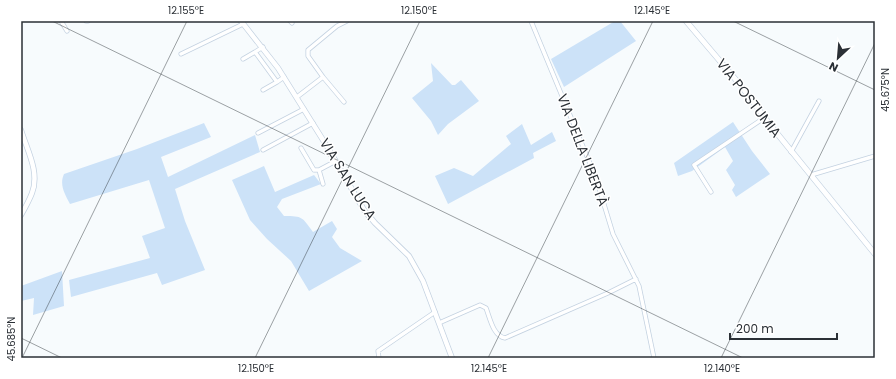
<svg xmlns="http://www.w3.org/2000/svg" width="896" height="379" font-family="Poppins,sans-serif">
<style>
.green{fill:#cce2f8}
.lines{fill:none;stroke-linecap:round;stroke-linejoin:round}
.street-casing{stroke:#c4d2e1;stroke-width:5}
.secondary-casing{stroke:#c4d2e1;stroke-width:6}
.primary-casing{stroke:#c4d2e1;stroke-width:6}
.street{stroke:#fff;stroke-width:3.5}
.secondary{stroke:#fff;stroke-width:4.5}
.primary{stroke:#fff;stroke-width:5}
.ticks{fill:none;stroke:#2b3036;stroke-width:1;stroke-opacity:0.45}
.labels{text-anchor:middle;stroke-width:3;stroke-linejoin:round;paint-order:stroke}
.street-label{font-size:14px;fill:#2b3036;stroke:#fff}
.neatline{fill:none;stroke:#2b3036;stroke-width:1.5}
.ticks-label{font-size:10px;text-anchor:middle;fill:#2b3036}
</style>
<rect width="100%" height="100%" fill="#f7fbfd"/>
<!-- green -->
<path class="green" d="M615,21H620L636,41L564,87L551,59Z
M431,63L452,85H455L461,80L479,101L448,124L438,135L431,121L412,98L433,81Z
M733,122L752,151L770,174L736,197L732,190L735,185L726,170L733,161L725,147L692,171L678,176L674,163Z
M204,123L211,137L161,157L168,177L255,135L260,152L175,189L185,221L205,270L162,285L157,273L71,297L69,280L150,258L142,236L165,228L149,180L70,204C65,194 59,185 64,174L137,149Z
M522,124L531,145L552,132L556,141L533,153L534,158L448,204L435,176L454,168L473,176L511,144L506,136Z
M264,166L275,192L314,175L321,184L282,199L277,207L284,216C303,216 302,217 313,232L332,221L337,229L332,237L340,248L362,261L309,291L291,261L267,239L250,220L232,180Z
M62,271L64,306L33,315L34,298L21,301V286Z"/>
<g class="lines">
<!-- street casing -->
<g class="street-casing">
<path id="street" d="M61,21L67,31
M86,21H88
M290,21L292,23
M531,21L596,178L613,234L639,286L654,358
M263,47L255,52L277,82L284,77
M181,54L243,24
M243,59L255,52
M323,77L344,102
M263,90L277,82
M297,97L323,77L308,56V50L337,26L347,21
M258,133L304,109
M301,148L314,170H319L336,161
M263,150L313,123
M791,152L819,101
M319,170L323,184
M811,175L875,156
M711,192L694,165L764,118
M439,323L480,305L486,308C490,318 493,336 505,338L608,293L636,279
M379,358L378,351L435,312"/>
</g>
<!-- secondary casing -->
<g class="secondary-casing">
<path id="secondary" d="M241,21L278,68L328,148L364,210L375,223L409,256L423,281L452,358
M21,130C27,150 40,172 32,193C29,201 25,208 21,215"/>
</g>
<!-- primary casing -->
<g class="primary-casing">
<path id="primary" d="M686,21L742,87L771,126L875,254"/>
</g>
<!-- street -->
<use href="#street" class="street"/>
<!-- secondary -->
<use href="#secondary" class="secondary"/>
<!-- primary -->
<use href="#primary" class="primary"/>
</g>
<!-- ticks -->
<path class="ticks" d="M52,21L743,358M733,21L875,90M21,338L62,358M22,358L187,21M255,358L420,21M488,358L653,21M721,358L875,43"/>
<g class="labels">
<!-- street labels -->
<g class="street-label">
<text transform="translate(749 98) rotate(52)" y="5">VIA POSTUMIA</text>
<text transform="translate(583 150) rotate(69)" y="5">VIA DELLA LIBERTÀ</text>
<text transform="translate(348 179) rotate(58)" y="5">VIA SAN LUCA</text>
</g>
</g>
<!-- border -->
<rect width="896" height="379" fill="none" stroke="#ffffff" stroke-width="44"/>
<!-- north arrow -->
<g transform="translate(838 58) rotate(206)" stroke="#ffffff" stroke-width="3" paint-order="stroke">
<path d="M0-3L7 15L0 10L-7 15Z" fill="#2b3036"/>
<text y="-6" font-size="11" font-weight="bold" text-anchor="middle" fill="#2b3036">N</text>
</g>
<!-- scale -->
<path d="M730 333v6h107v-6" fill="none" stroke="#2b3036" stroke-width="2"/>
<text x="736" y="333" font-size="12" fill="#2b3036" stroke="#ffffff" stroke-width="3" paint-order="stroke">200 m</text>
<rect x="22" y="22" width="852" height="335" class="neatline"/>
<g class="ticks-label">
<text x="186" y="14">12.155°E</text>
<text x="419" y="14">12.150°E</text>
<text x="652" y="14">12.145°E</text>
<text transform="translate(885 90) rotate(-90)" y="4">45.675°N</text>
<text transform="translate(11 339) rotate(-90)" y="4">45.685°N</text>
<text x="256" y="372">12.150°E</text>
<text x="489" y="372">12.145°E</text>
<text x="722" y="372">12.140°E</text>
</g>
</svg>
